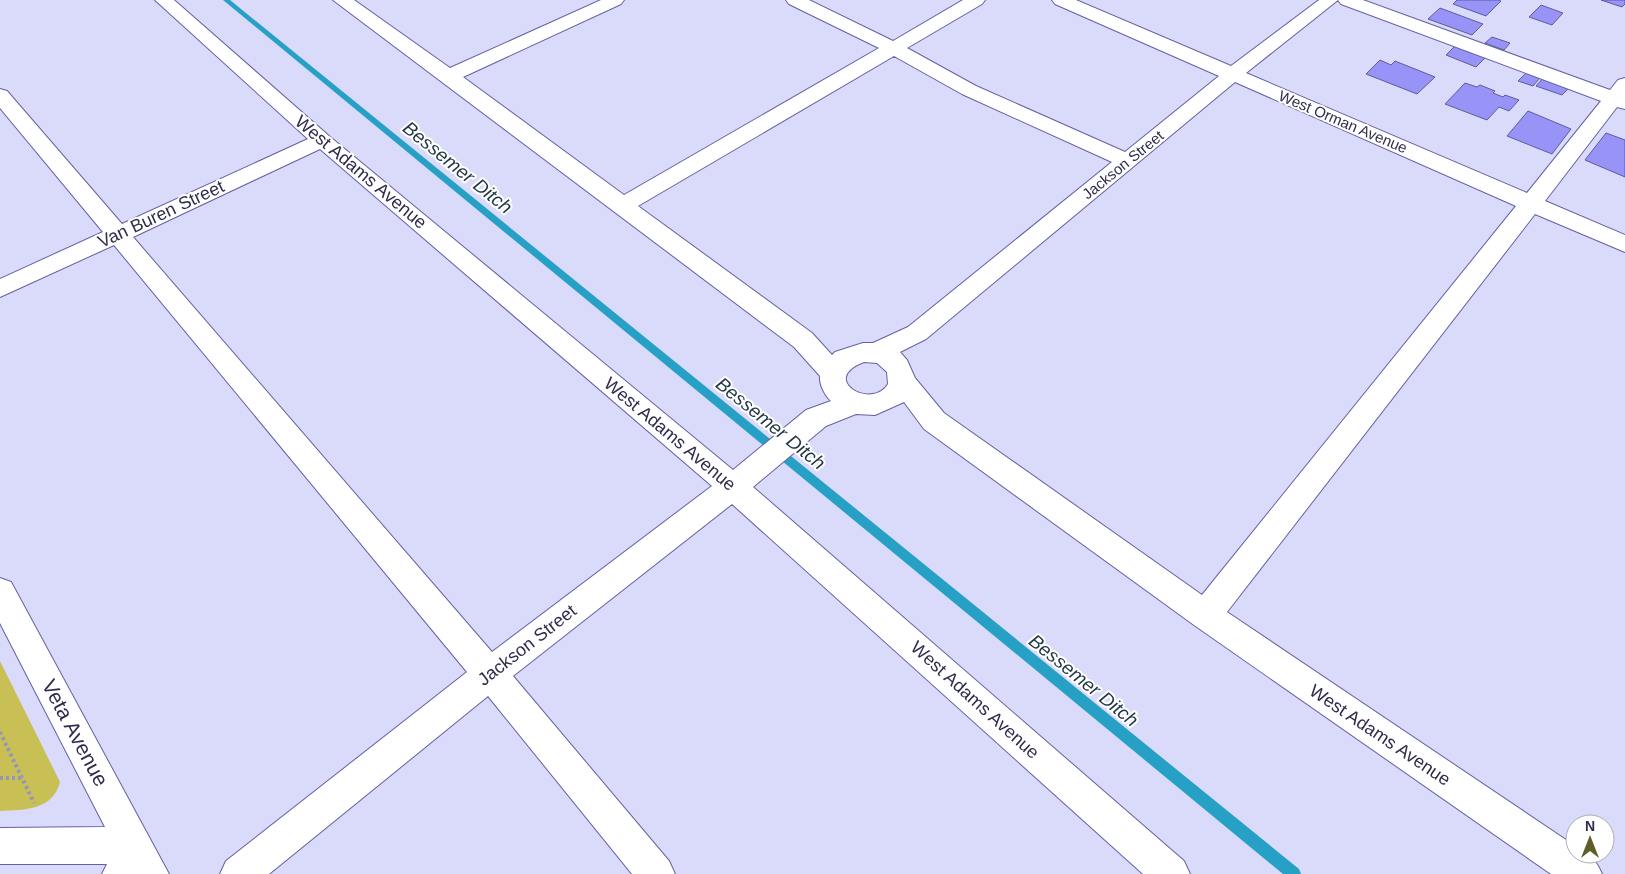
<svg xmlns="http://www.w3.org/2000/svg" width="1625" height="874" font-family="Helvetica,sans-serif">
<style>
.green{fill:#c8bf55}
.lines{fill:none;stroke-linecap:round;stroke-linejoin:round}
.stream{fill:#27a0c5;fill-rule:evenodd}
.building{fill:#9893f6;stroke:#5e5a9e}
.minor-casing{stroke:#6460a4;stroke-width:2}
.path{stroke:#9696b5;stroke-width:4;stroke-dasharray:3 3;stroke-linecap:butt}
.minor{fill:#fff;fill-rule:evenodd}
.labels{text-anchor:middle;stroke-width:4;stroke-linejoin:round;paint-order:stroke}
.far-street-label{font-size:15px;fill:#2f2d4b;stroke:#fff}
.street-label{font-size:18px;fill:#2f2d4b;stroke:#fff}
.water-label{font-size:19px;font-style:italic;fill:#1e3740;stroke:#fff}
.near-street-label{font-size:21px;fill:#2f2d4b;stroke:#fff}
</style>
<rect width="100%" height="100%" fill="#dadbfa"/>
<!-- green -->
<path class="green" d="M0,661L60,782C53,810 25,810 0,811Z"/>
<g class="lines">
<!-- stream -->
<path class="stream" d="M223,0H230L1299,869L1301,874H1283Z"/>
</g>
<!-- building -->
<path class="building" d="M1457,0H1499L1501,1L1486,16L1453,4Z
M1601,0H1625V4L1622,7Z
M1541,5L1563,13L1552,25L1529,17Z
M1440,8L1483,24L1472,35L1428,19Z
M1492,37L1510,43L1504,50L1485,43Z
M1459,42L1490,53L1476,67L1446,55Z
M1380,60L1391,65L1395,61L1435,77L1417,94L1366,74Z
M1526,73L1540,78L1533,86L1518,81Z
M1544,77L1570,87L1562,95L1536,86Z
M1465,83L1477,87L1480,85L1495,91L1493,93L1503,97L1505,95L1519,100L1509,111L1499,107L1487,120L1445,104Z
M1528,111L1571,129L1552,154L1507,136Z
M1606,133L1625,140V177L1585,160Z"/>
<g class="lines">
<!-- minor casing -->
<g class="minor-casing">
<path id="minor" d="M155,0H174L329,136L733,470L806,410L831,401C825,396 819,384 820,376L794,347L333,0H354L450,68L601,0H624L621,4L463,77L624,195L879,48L789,4L786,0H809L893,41L963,0H985L982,4L907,48L976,86L1125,152L1219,76L1055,4L1052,0H1076L1231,66L1319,0H1363L1610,90L1618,80L1625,78V109L1617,107L1545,201L1625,235V252L1535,214L1227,612L1575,846V854C1591,854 1596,860 1602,874H1551L1194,625L924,429L904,402L875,415L856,414L826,426L753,487L1184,861L1190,874H1143L732,504L513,676L669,861L675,874H632L488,696L269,874H220L226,861L467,672L114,245L0,297V279L103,232L0,108V89L7,91L122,224L308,139ZM1338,0L1341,4L1601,101L1527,193L1246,73ZM894,56L962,94L1112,162L908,327L873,343H863L835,352L832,355L812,333L638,206ZM1235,82L1516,206L1202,595L944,413L915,378L907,360L900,352L926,339ZM320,149L712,486L492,652L133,237ZM864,362L877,363L887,372L888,384C872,411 818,379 864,362Z
M0,578L11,582L169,874H102L107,864H0V828L105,827L0,623Z"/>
</g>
<!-- path -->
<path class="path" d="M0,732L34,803
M0,778H22"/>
<!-- minor -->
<use href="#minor" class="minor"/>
</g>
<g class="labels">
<!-- far-street labels -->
<g class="far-street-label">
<text transform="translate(1343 122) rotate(23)" y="5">West Orman Avenue</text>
<text transform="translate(1123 165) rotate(-39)" y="5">Jackson Street</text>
</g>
<!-- street labels -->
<g class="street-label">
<text transform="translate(361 172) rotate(40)" y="6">West Adams Avenue</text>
<text transform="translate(161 214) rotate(-25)" y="6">Van Buren Street</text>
<text transform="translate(670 434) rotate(40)" y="6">West Adams Avenue</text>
<text transform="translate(527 645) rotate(-38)" y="6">Jackson Street</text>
<text transform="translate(975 700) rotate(42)" y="6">West Adams Avenue</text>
<text transform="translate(1380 735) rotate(34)" y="6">West Adams Avenue</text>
</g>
<!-- water labels -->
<g class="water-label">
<text transform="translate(458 167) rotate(39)" y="7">Bessemer Ditch</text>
<text transform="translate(771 423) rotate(39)" y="7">Bessemer Ditch</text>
<text transform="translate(1084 680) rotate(39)" y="7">Bessemer Ditch</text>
</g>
<!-- near-street labels -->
<g class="near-street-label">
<text transform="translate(75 733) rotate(62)" y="7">Veta Avenue</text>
</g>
</g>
<!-- north arrow -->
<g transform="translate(1590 839)"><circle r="24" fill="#ffffff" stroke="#acabb7"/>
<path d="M0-4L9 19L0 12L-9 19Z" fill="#615d2a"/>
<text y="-8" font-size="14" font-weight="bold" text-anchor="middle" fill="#2f2d4b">N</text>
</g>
</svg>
